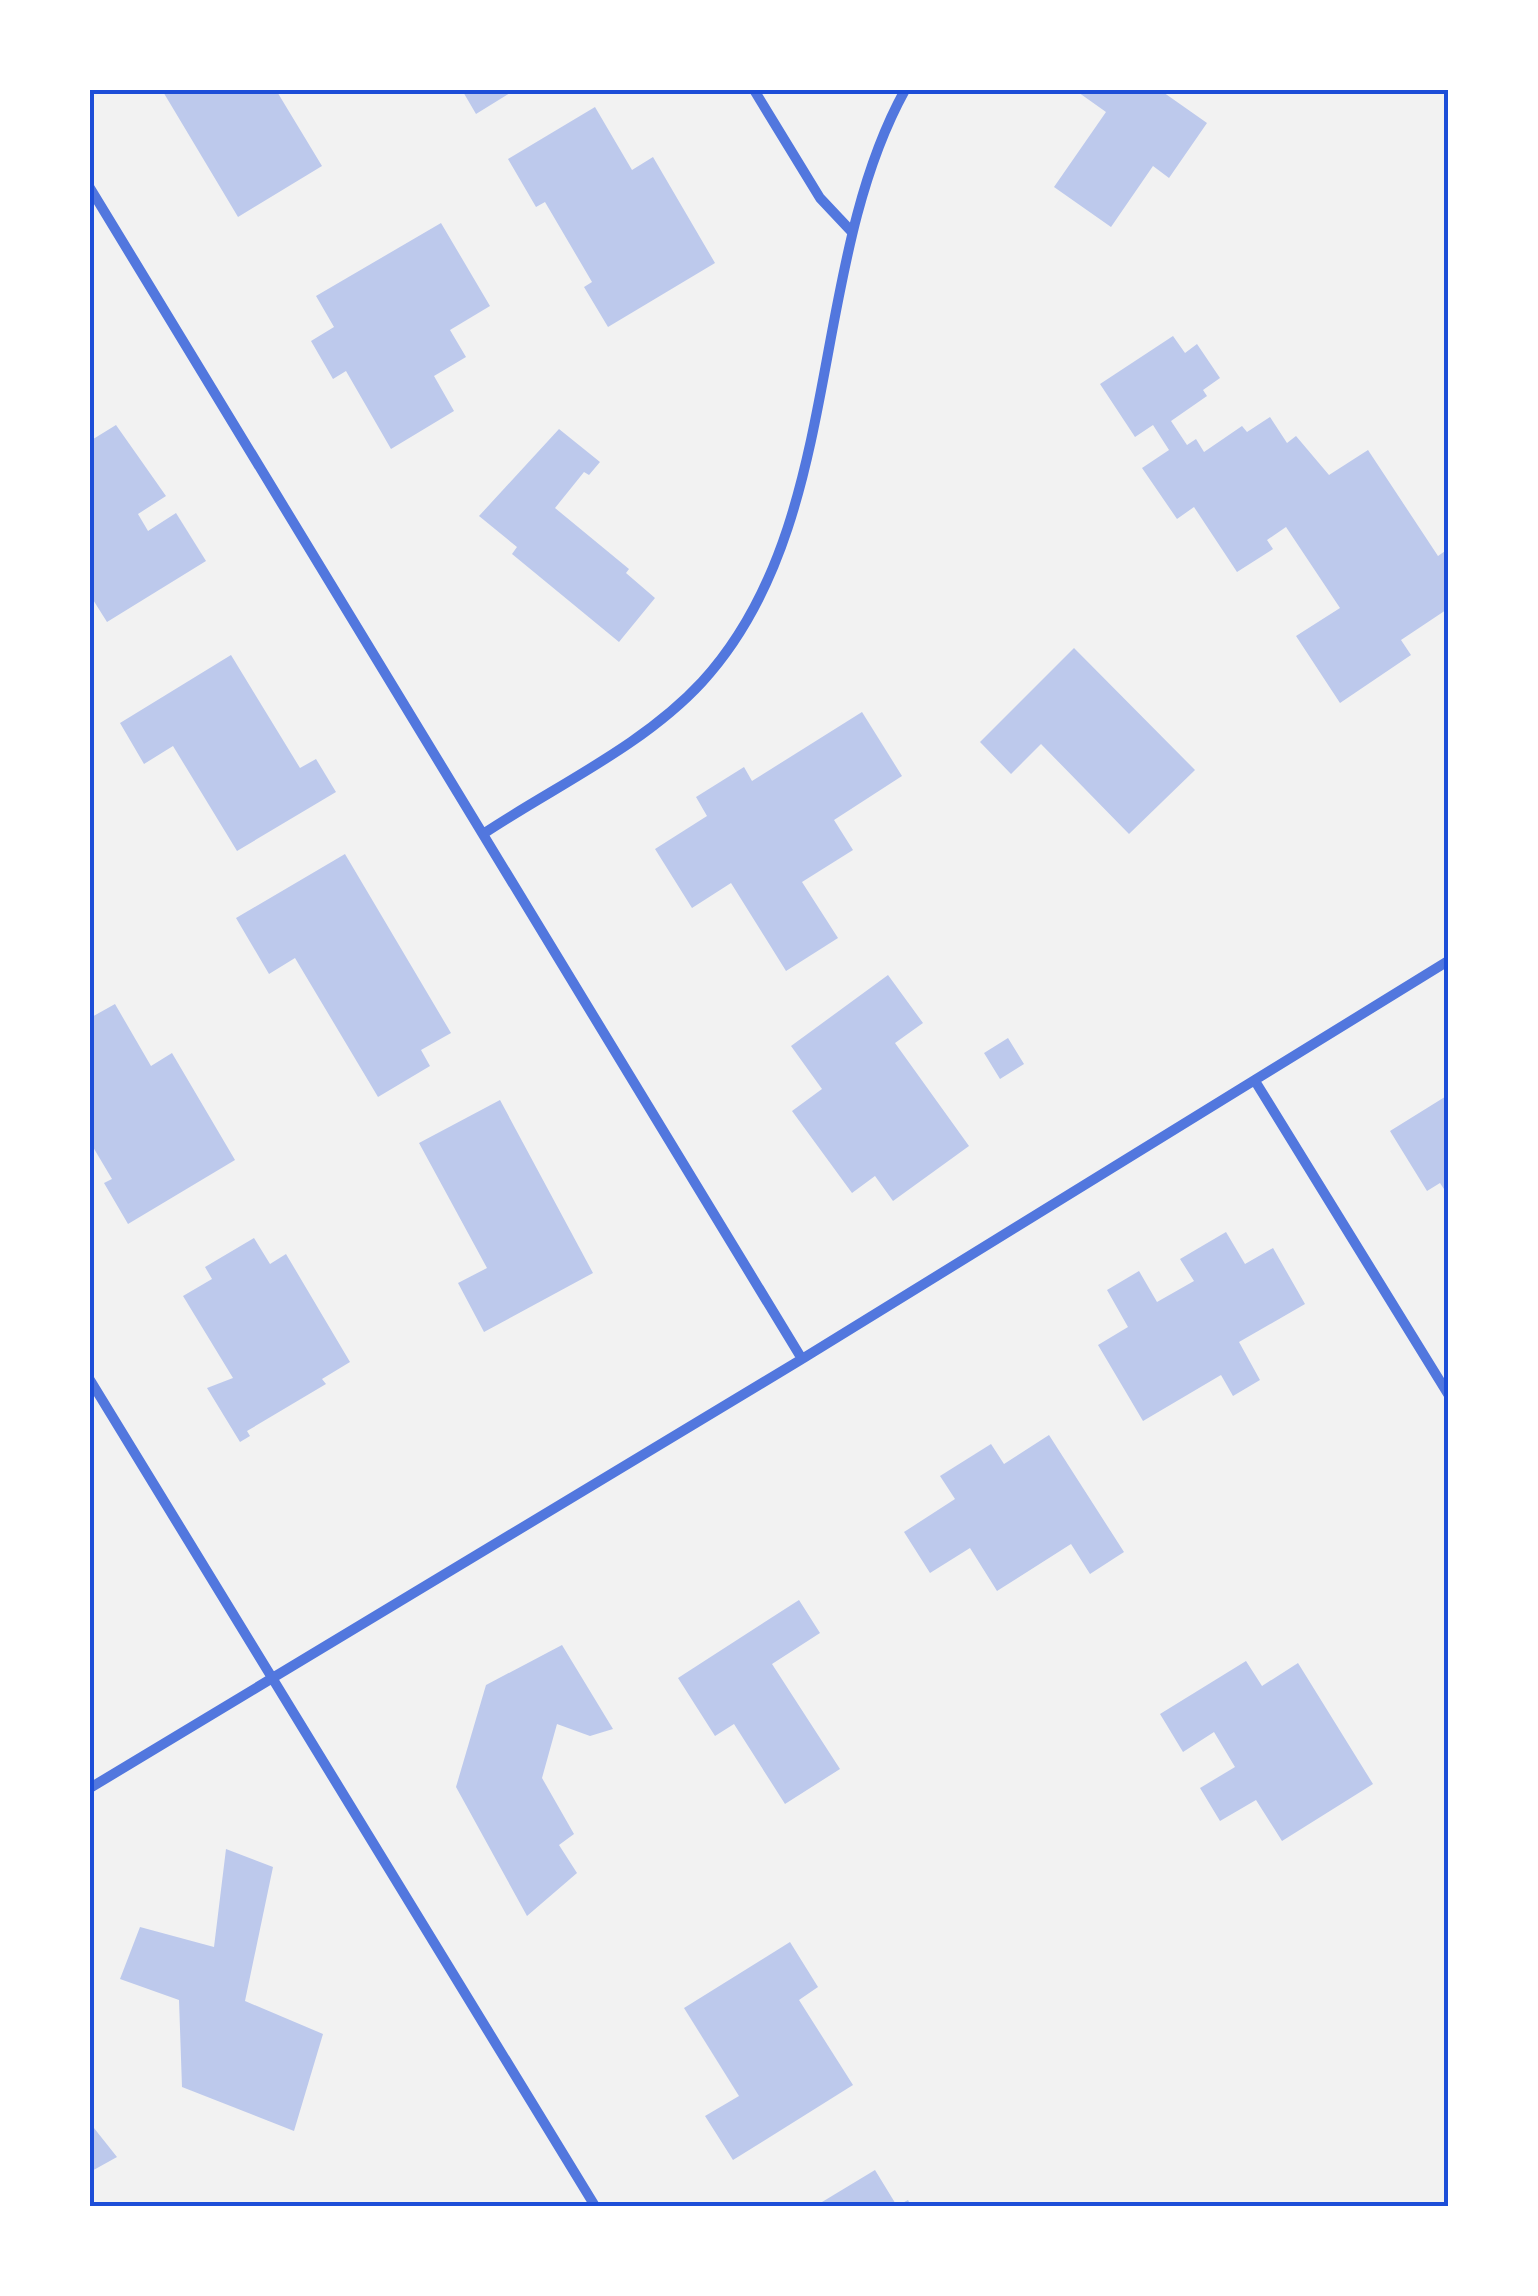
<svg xmlns="http://www.w3.org/2000/svg" width="1538" height="2296" font-family="'Roboto Condensed',sans-serif">
<style>
.building{fill:#bdc9ec}
.lines{fill:none;stroke-linecap:round;stroke-linejoin:round}
.minor{stroke:#5277de;stroke-width:10}
.neatline{fill:none;stroke:#1d4ed8;stroke-width:4}
</style>
<rect width="100%" height="100%" fill="#f2f2f2"/>
<!-- building -->
<path class="building" d="M162,90H276L322,166L238,217Z
M462,90H515L476,114Z
M1075,90H1160L1207,123L1169,178L1153,166L1111,227L1054,187L1106,112Z
M595,107L632,170L653,157L715,263L608,327L584,287L592,282L545,202L536,207L508,159Z
M441,223L490,306L450,330L466,357L434,376L454,411L391,449L346,371L333,379L311,341L334,327L316,296Z
M1173,336L1185,353L1197,344L1220,378L1203,390L1207,396L1171,421L1187,445L1196,439L1204,452L1242,426L1247,432L1270,417L1287,443L1296,436L1329,475L1368,450L1438,556L1448,549V613L1446,610L1401,640L1411,655L1340,703L1296,636L1340,608L1286,527L1267,540L1273,549L1237,572L1194,507L1177,519L1142,468L1169,450L1153,425L1135,437L1100,384Z
M116,425L166,496L138,514L148,531L176,513L206,561L107,622L90,595V441Z
M559,429L600,462L589,475L584,472L555,508L629,569L626,573L655,598L619,642L512,554L517,547L479,516Z
M1074,648L1195,770L1129,834L1041,744L1011,774L980,742Z
M231,655L300,768L316,759L336,792L237,851L173,746L144,764L120,723Z
M862,712L902,776L834,820L853,850L802,882L838,938L786,971L731,883L692,908L655,849L707,816L696,797L744,767L752,781Z
M345,854L451,1033L421,1050L430,1066L378,1097L295,958L269,974L236,918Z
M888,975L923,1023L895,1043L969,1146L893,1201L875,1176L852,1193L792,1111L822,1089L791,1046Z
M115,1004L151,1066L172,1053L235,1160L128,1224L104,1183L112,1179L90,1142V1018Z
M1008,1038L1024,1064L1000,1079L984,1053Z
M1448,1095V1195L1440,1183L1427,1191L1390,1131Z
M500,1100L593,1273L484,1332L458,1283L487,1268L419,1143Z
M1226,1232L1245,1264L1273,1248L1305,1304L1239,1342L1260,1380L1233,1396L1221,1375L1143,1421L1098,1345L1128,1327L1107,1290L1139,1271L1157,1302L1194,1281L1180,1259Z
M254,1238L270,1264L286,1254L350,1362L322,1379L326,1384L247,1431L250,1436L240,1442L207,1388L233,1378L183,1296L212,1279L205,1267Z
M1049,1435L1124,1552L1090,1574L1071,1544L997,1591L970,1548L930,1573L904,1532L955,1499L940,1476L991,1444L1004,1464Z
M799,1600L820,1633L772,1664L840,1769L785,1804L734,1724L715,1736L678,1678Z
M562,1645L613,1729L590,1736L557,1724L542,1778L574,1834L559,1845L577,1873L527,1916L456,1787L486,1685Z
M1246,1661L1262,1686L1298,1663L1373,1784L1282,1841L1256,1800L1220,1821L1200,1788L1235,1767L1214,1732L1183,1752L1160,1714Z
M226,1849L273,1867L245,2001L323,2034L294,2131L182,2087L179,2000L120,1979L140,1927L214,1947Z
M790,1942L818,1987L799,2000L853,2085L733,2160L705,2116L739,2096L684,2008Z
M90,2123L117,2157L90,2172Z
M875,2170L897,2206L908,2200L911,2206H825L822,2202Z"/>
<g class="lines">
<!-- minor -->
<path class="minor" d="M754,90L820,198L852,232
M90,188L802,1359
M483,834C555,786 643,746 702,682C846,525 806,269 905,90
M1255,1081L1448,1394
M90,1380L595,2206
M90,1788L802,1359L1448,961"/>
</g>
<!-- border -->
<rect width="1538" height="2296" fill="none" stroke="#ffffff" stroke-width="185"/>
<rect x="92" y="92" width="1354" height="2112" class="neatline"/>
</svg>
